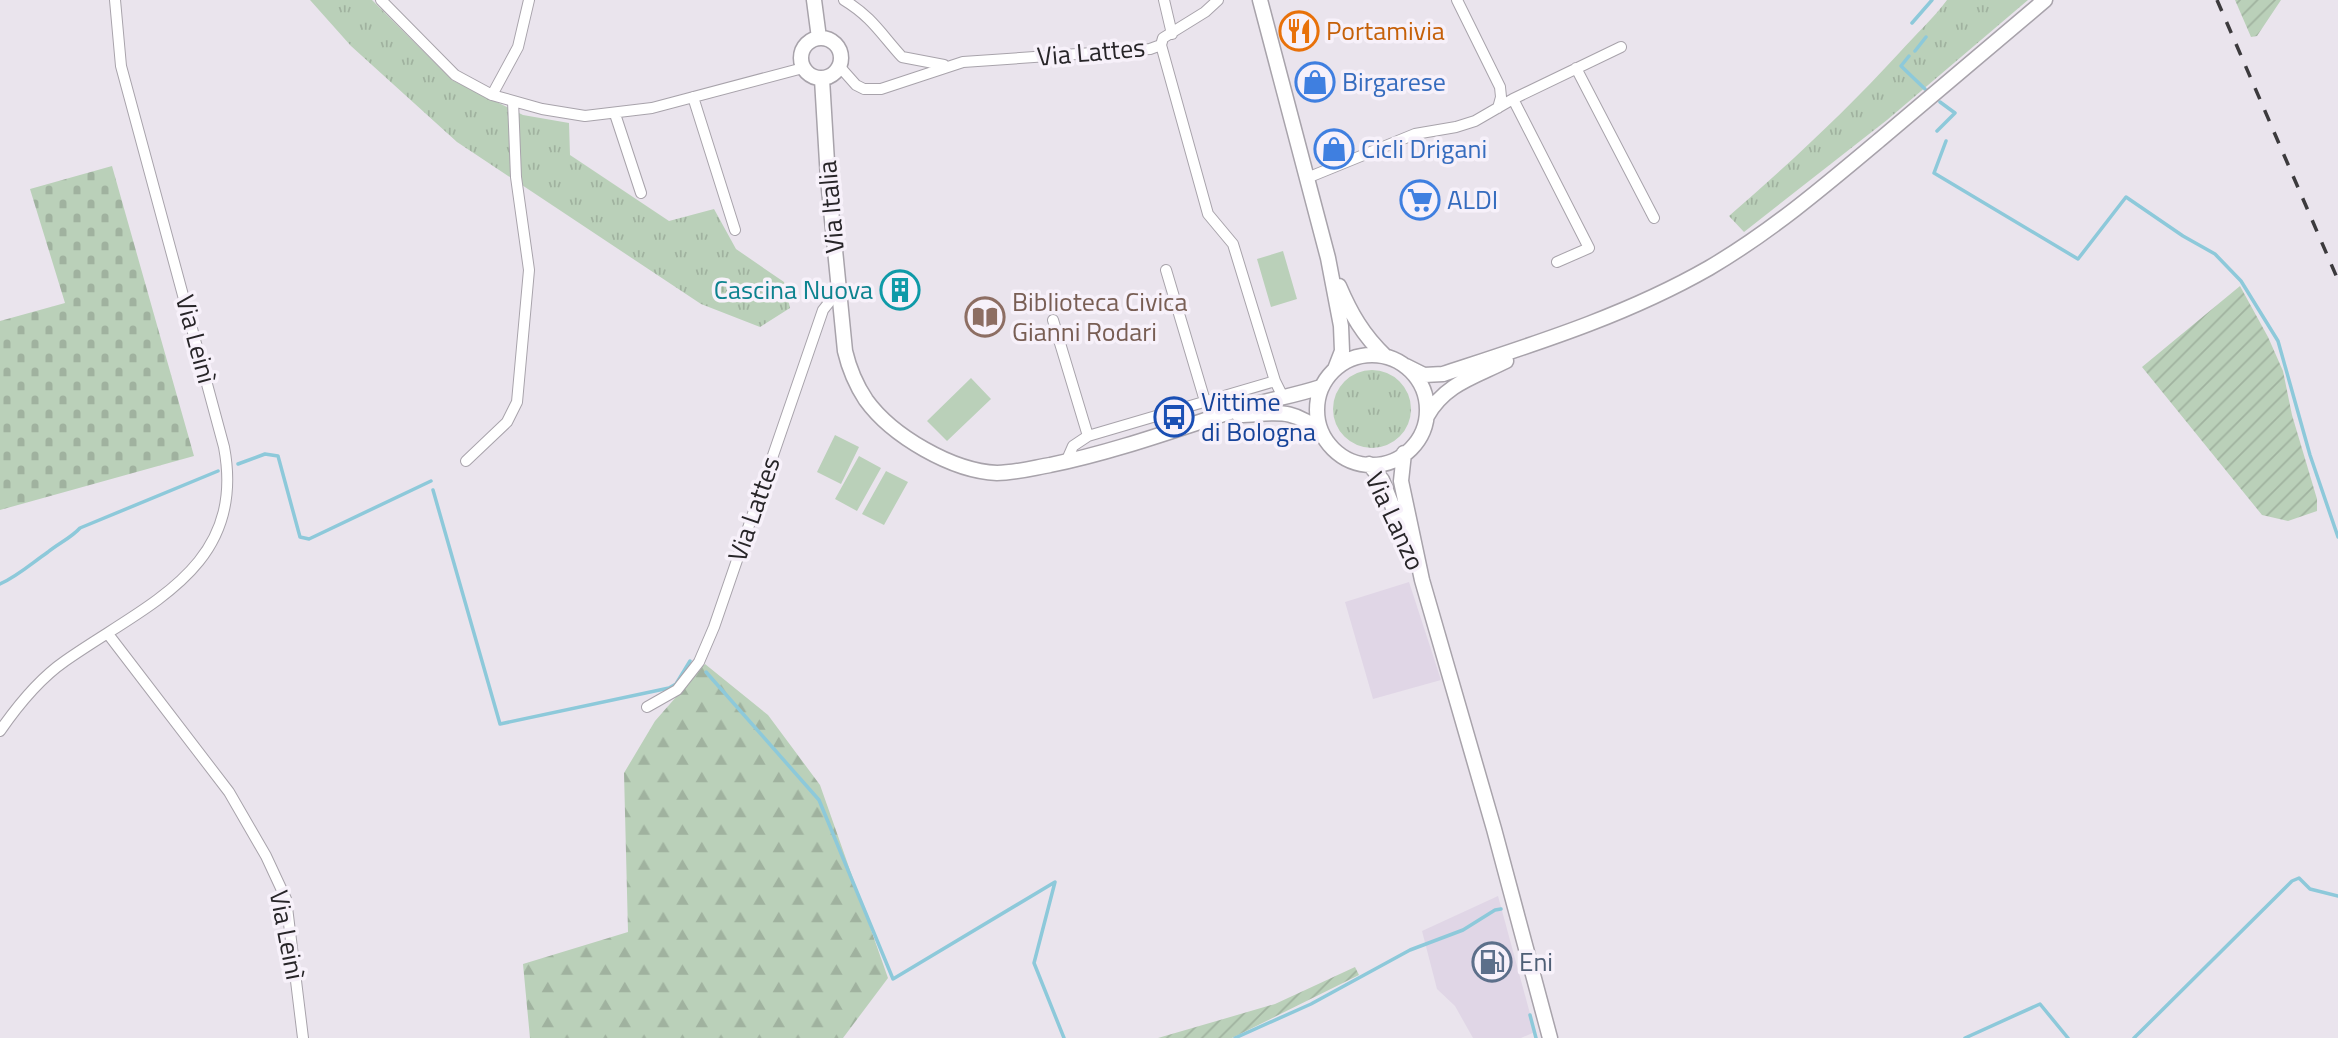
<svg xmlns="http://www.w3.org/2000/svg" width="2338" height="1038" font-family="'Titillium Web',sans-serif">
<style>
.built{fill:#e0d6e6}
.grass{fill:url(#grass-tufts)}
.forest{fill:url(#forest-firs)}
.cemetery{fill:url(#cemetery-stones)}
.garden{fill:url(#garden-furrows)}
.pitch{fill:#bad0b9}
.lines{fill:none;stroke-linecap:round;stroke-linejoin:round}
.stream{stroke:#8dc9da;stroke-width:3.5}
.street-casing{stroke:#a8a3ab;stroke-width:12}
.secondary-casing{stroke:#a8a3ab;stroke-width:17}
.street{stroke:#fff;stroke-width:10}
.secondary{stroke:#fff;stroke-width:14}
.rail{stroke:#3c3a3d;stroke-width:3.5;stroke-dasharray:12 12;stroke-linecap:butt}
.labels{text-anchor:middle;stroke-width:7;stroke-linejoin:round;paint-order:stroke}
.food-label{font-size:26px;fill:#c56008;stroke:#f7f1fa;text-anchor:start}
.street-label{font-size:26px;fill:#272528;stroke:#f7f1fa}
.shop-label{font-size:26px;fill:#366cbe;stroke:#f7f1fa;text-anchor:start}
.culture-label{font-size:26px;fill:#0d838f;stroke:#f7f1fa;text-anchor:end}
.education-label{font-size:26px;fill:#785e54;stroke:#f7f1fa;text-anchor:start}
.transit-label{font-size:26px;fill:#164399;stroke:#f7f1fa;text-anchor:start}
.service-label{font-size:26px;fill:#4e5e75;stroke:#f7f1fa;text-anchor:start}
</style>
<defs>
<pattern id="grass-tufts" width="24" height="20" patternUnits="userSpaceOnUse" patternTransform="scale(1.75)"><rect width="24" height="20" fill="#bad0b9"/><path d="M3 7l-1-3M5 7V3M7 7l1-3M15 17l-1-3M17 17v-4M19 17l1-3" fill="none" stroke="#a0b29f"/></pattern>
<pattern id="forest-firs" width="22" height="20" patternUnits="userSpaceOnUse" patternTransform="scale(1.75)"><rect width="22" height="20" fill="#bad0b9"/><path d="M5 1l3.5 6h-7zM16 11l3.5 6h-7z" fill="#a0b29f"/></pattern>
<pattern id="cemetery-stones" width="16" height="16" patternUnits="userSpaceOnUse" patternTransform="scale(1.75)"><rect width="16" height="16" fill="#bad0b9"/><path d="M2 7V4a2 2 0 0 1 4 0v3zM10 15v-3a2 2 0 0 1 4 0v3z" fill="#a0b29f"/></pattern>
<pattern id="garden-furrows" width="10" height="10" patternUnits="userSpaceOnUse" patternTransform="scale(1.75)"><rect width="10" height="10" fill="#bad0b9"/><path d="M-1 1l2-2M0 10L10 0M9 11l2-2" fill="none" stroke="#a0b29f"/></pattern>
</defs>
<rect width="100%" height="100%" fill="#eae4ed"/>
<!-- built -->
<path class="built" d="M1409,582L1441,680L1373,699L1345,602Z
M1498,896L1535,1032L1521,1038H1473L1455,1006L1437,989L1422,931Z"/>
<!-- grass -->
<path class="grass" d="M310,0H372L452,80L523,115L569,123L570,155L669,221L714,209L736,249L784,282L790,308L760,327L701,304L457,142L351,46Z
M1947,0H2028L1887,120L1744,232L1729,216C1789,164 1846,111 1900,52C1915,35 1933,19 1947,0Z
M1333 409a39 39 0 1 1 78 0a39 39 0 1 1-78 0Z"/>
<!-- forest -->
<path class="forest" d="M705,664L768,715L820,785L888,978L843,1038H530L523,964L628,932L624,773L655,721Z"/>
<!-- cemetery -->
<path class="cemetery" d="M112,166L194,456L0,510V321L65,303L30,189Z"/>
<!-- garden -->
<path class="garden" d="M2235,0H2281L2257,36L2251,37Z
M2240,286L2268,337L2283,371L2292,415L2317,499V511L2288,521L2262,515L2142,367Z
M1355,967L1359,975L1232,1038H1158L1275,1004Z"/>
<!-- pitch -->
<path class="pitch" d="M1283,251L1297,299L1271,307L1257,259Z
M971,378L991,399L947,441L927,421Z
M835,435L859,447L841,484L817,472Z
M859,456L881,468L857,511L835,499Z
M886,471L908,482L884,525L862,514Z"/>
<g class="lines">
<!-- stream -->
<path class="stream" d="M1912,23L1932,0
M1915,51L1926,37
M1909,56L1901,66L1925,89
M1937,131L1955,113L1940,102
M1946,141L1934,173L2078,259L2126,197L2183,236L2215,254L2241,281L2278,341L2310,455L2338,537
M238,464L265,454L278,456L300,537L309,539L431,481
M433,490L500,724L669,688L676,684L690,661
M0,584C18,576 32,563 48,552C59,543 71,538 80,528L218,471
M706,672L819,800L893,979L1055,882L1034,963L1064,1038
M1530,1015L1536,1038
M1235,1038L1311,1004L1410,950L1463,930L1495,910L1501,909
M1965,1038L2040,1004L2068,1038
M2134,1038L2292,881L2299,878L2310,889L2338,896"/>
<!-- street casing -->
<g class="street-casing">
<path id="street" d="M381,0L455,75L492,95L542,109L585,116L652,108L803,68
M844,0C872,17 881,34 902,57L944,65
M1164,0L1172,34
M1457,0L1500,87L1501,97L1498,108
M1161,45L1208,214L1233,244L1275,381L1283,397
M840,67L856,85L864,89H881L963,62L1150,49L1161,45L1163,38L1205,12L1218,0
M1576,68L1654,218
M492,95L518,47L529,0
M693,97L735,230
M1513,99L1589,248L1557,262
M615,114L641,193
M1307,178L1415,134L1456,127L1475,121L1513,99L1621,47
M1166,270L1205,401
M1053,320L1088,436
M466,461L507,422L517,402L529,270L516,177L513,101
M1066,462L1073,446L1088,436L1275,381
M108,634L229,792L266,856L286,899L303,1038
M647,707L677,690L699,662L714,627L823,310L831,300L840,297
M0,731C18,705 39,679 65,661C146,604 247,568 224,447L121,66L115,0"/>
</g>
<!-- secondary casing -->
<g class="secondary-casing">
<path id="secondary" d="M814,0L819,38
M1260,0L1328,258L1341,326L1342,351L1335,369
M801 58a20 20 0 1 1 40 0a20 20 0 1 1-40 0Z
M822,79L828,179L845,351C849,368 856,385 866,400C892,436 952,471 997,473C1014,473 1033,468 1050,465C1114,452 1177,429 1239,409C1266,400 1294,396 1321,387
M1339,286C1351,314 1363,335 1385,356
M1317 410a55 55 0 1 1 110 0a55 55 0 1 1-110 0Z
M1406,366L1424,375L1443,374C1534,344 1625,316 1709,268C1772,231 1827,184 1883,137C1937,91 1991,46 2045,0
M1239,415C1275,414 1292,406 1321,433
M1427,416C1445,384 1474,377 1506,361
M1404,453L1401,481L1422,580L1494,829L1550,1038
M1369,464L1382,480L1407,543"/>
</g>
<!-- street -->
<use href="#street" class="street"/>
<!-- secondary -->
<use href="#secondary" class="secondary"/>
<!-- rail -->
<path class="rail" d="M2217,0L2338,280"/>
</g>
<!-- icons -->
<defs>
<g id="restaurant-ring" transform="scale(2.0125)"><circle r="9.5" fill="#f7f1fa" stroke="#e8710a" stroke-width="1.5"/><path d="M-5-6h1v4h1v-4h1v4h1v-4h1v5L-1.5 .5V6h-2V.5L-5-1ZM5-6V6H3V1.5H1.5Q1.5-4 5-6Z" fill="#e8710a"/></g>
<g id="shop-ring" transform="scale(2.0125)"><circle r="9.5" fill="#f7f1fa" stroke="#3f7fe0" stroke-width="1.5"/><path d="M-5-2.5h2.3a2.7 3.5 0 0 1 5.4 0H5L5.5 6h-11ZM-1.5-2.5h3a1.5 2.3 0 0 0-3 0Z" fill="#3f7fe0"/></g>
<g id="supermarket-ring" transform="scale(2.0125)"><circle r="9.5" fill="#f7f1fa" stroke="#3f7fe0" stroke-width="1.5"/><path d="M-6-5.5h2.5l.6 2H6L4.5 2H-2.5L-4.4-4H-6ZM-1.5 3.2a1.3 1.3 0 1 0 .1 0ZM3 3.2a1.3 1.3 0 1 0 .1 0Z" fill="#3f7fe0"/></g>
<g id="building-ring" transform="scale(2.0125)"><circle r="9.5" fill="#f7f1fa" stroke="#0f9aa8" stroke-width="1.5"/><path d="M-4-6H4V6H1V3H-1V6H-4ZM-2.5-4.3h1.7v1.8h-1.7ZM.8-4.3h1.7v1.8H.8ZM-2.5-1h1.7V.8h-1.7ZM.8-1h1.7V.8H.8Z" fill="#0f9aa8"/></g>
<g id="library-ring" transform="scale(2.0125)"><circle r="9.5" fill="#f7f1fa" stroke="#8d6e63" stroke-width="1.5"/><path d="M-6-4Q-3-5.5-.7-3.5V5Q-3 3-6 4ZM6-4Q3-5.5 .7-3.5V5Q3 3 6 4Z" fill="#8d6e63"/></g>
<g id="bus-ring" transform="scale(2.0125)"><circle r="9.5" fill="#f7f1fa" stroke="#1a4fb4" stroke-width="1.5"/><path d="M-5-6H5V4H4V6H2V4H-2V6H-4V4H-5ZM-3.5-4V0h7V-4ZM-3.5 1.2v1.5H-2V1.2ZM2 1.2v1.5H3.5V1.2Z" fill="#1a4fb4"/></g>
<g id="fuel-ring" transform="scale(2.0125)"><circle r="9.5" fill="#f7f1fa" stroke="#5c6f8a" stroke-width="1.5"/><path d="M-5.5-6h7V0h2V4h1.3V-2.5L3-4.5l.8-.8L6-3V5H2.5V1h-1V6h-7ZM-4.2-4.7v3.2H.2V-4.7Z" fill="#5c6f8a"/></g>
</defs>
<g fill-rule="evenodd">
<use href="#restaurant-ring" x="1299" y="31"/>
<use href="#shop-ring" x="1315" y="82"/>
<use href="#shop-ring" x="1334" y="149"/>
<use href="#supermarket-ring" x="1420" y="200"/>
<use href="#building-ring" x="900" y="290"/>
<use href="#library-ring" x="985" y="317"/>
<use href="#bus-ring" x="1174" y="417"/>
<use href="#fuel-ring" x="1492" y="962"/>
</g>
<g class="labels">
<!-- food labels -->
<g class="food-label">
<text x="1326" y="40">Portamivia</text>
</g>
<!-- street labels -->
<g class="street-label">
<text transform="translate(1091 52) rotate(-5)" y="9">Via Lattes</text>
<text transform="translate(831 207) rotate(-95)" y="9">Via Italia</text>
<text transform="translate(196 339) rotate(75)" y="9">Via Leinì</text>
<text transform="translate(754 509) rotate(-71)" y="9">Via Lattes</text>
<text transform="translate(1395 521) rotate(65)" y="9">Via Lanzo</text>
<text transform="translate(287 935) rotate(79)" y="9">Via Leinì</text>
</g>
<!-- shop labels -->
<g class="shop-label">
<text x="1342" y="91">Birgarese</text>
<text x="1361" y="158">Cicli Drigani</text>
<text x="1447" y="209">ALDI</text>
</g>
<!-- culture labels -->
<g class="culture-label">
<text x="873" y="299">Cascina Nuova</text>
</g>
<!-- education labels -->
<g class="education-label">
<text x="1012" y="311">Biblioteca Civica<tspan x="1012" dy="30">Gianni Rodari</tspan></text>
</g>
<!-- transit labels -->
<g class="transit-label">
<text x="1201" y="411">Vittime<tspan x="1201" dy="30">di Bologna</tspan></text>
</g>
<!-- service labels -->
<g class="service-label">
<text x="1519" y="971">Eni</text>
</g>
</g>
</svg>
